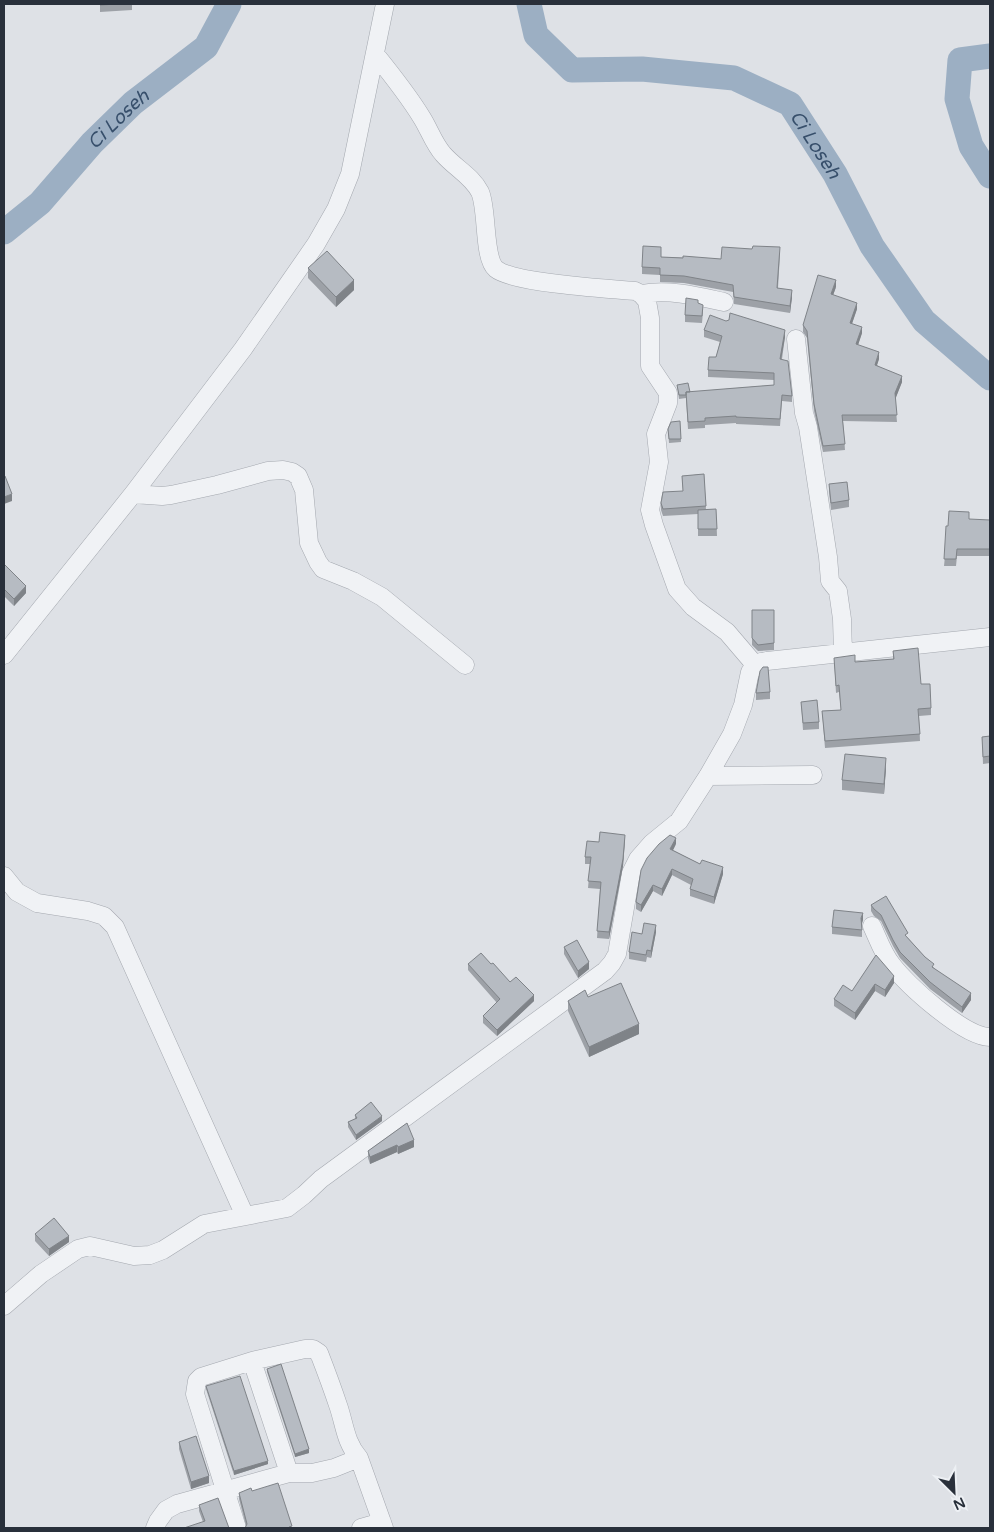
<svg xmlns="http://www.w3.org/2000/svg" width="994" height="1532" font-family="'Varela Round',sans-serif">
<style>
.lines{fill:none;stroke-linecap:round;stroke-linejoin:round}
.river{stroke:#9cafc3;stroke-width:25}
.minor-casing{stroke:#a4a8af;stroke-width:19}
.minor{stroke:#f0f2f5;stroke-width:18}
.wall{fill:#9da1a7}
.shaded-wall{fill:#7f8388}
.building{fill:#b6bbc2;stroke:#7f8388}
.labels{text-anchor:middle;stroke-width:4;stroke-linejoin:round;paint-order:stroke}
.water-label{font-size:19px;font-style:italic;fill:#374f6b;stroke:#edf0f4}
</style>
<rect width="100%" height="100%" fill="#dee1e6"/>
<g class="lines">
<!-- river -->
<g class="river">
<path id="s1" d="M529,4L536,35L572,70L642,69L734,78L790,104L835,174L872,246L924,321L990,378"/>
<path d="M990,56L960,60L957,99L971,146L990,176"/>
<path id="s2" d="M4,232L40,203L92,143L133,103L206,47L229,4"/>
</g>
<!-- minor casing -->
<g class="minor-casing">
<path id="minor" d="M375,54C392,75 408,95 422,118C429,129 434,144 443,154C455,168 472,176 480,192C488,210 483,258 496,269C513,283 609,289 635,291L641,294L647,301L650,318V366L668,393V403L656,434L659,462L650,510L654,525L677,589L693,607L727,632L756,666
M641,294C670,289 697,296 724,302
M796,339L804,413L808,427L828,557L830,581L838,591L842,619L843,653
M133,494L162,496L171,495L217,485L268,471L283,470L292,472L298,476L304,490L309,543L318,562L323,569L353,581L382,597L465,665
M4,655L133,494L243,349L316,244L336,209L350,174L385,4
M708,776L813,775
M4,876L17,892L37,903L88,911L104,916L115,927L245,1216
M872,926C878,939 883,954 892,965C907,985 964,1037 990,1037
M4,1306L41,1274L78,1249L90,1246L134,1256L150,1255L163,1250L204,1224L287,1208L304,1195L321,1179L605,971L612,963L617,954L631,873L638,859L652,843L679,821L708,776L732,734L743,705L750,672L761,662L767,661L990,637
M252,1361L289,1473
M359,1458L384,1528
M155,1528L158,1521L166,1510L177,1504L289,1473H312L334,1468L359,1458C346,1443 345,1427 339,1408C333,1390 326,1371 319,1353L313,1349H305L252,1361L201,1377L197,1381L195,1394L237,1528
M361,1528L382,1522"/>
</g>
<!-- minor -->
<use href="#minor" class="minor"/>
</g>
<!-- wall -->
<path class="wall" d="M100,4H132V10L100,12Z
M780,254L778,288L792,297L790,313L734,304L733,292L684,283L660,282V275L642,274V267L661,257L721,259Z
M308,268L354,290L336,307L308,278Z
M836,287L833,295L857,309L852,324L862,333L858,345L879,359L877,365L902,382L895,399L897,422L843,421L845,450L823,452L814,411L807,338L803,332V325Z
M698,303L703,312L702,323L685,322V315Z
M726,321L785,337L782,359L792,396V402L782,401L780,426L736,424V423L705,425V428L688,429L686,398L679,399L677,385L690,392L774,385V380L708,377V370L716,357L720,342L704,337V330Z
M680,421L681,442L669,443L668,429Z
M704,474L706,510L716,509L717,536H698V514L663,516L661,510V503L683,491L682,476Z
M829,484L849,500V507L831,510L829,491Z
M990,520V556H957L956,566H944L948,526Z
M4,564L26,593L14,606L4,596Z
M752,610H774V650L758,651L752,645Z
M893,651L921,684L931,708V715L919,716L920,741L825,748L822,711L841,710L839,692L836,693L834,658L855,662L893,659Z
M770,692V699L756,700V693Z
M801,702L819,722V729L803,730Z
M990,736V763L983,764L982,737Z
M886,768L884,794L842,790V780Z
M599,842H625L623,866L609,939L597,938L600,889L588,888L590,864H585V857Z
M676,844L673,850L700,864L723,874L714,904L690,896V889L691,885L672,875L662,896L653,891L641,912L636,909V902Z
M871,905L908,938L934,968L971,1000L962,1013L930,989L900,958L893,946L881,921L874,916L871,911Z
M863,920L862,924V937L832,934V927Z
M656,932L651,958L647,957L646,962L629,959V952L642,934Z
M564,947L589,969L578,978L564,954Z
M468,964H491L510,982L534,1001L497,1036L483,1023V1016L497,1003L468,970Z
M894,976V983L885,997L875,991L855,1020L834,1006V999Z
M588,997L639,1034L589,1057L568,1011V1001Z
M355,1115L382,1121L356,1140L348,1127V1122L355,1119Z
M407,1123L414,1147L398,1154L397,1152L370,1164L368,1158V1151Z
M35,1234L69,1242L49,1256L35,1241Z
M267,1369L309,1453L295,1457L267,1372Z
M206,1386L268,1464L234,1475L206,1389Z
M179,1442L209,1483L191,1489L179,1449Z
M252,1491L292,1528L246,1526L239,1499V1493Z
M199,1505L229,1528L203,1522L199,1511Z"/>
<!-- shaded-wall -->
<path class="shaded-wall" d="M354,280V290L336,307V297Z
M836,280V287L831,301V294Z
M792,290V297L790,313V306Z
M857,303V309L850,329V323Z
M862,327V333L856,351V344Z
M785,330V337L780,365V359Z
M879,352V359L875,371V365Z
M902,376V382L895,400V393Z
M12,494V501L4,504V497Z
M26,586V593L14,606V599Z
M886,758V768L884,794V784Z
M625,835L623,866L609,939V932Z
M676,838V844L670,856V849Z
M723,867V874L714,904V897Z
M672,869V875L662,896V889Z
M653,885V891L641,912V905Z
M863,913V920L861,925V918Z
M656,925V932L651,958V951Z
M589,962V969L578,978V971Z
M894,976V983L885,997V990Z
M875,984V991L855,1020V1013Z
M971,993V1000L962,1013V1007Z
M534,995V1001L497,1036V1030Z
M639,1024V1034L589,1057V1047Z
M382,1116V1121L356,1140V1135Z
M414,1140V1147L398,1154V1147Z
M397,1145V1152L370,1164V1157Z
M69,1236V1242L49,1256V1249Z
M309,1449V1453L295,1457V1454Z
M268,1461V1464L234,1475V1471Z
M209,1476V1483L191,1489V1482Z"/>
<!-- building -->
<path class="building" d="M100,4H118L100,5Z
M643,246L661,247V257L683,258V256L721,259L722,247L752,249L753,246L780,247L777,288L792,290L790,306L734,297L733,285L684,276L660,275V268L642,267Z
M327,251L354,280L336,297L308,268Z
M818,275L836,280L831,294L857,303L850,323L862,327L856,344L879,352L875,365L902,376L895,393L897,415H842L845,444L823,446L814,404L807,331L803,325Z
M686,298L698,300V303L703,305L702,316L685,315Z
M730,313L785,330L780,359L788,361L792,396L782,395L780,419L736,417V416L705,418V421L688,422L686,392L774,385V373L708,370L709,357H716L722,336L704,330L710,315L726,321L729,320Z
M688,383L690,392H686V395H679L677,385Z
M680,421L681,439H669L668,429L671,422Z
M704,474L706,506L663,509L661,503L663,492L683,491L682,476Z
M5,476L12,494L4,497V477Z
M847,482L849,500L831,503L829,484Z
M716,509L717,529H698V510Z
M949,511L969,512V519L990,520V549H957L956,559H944L946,526H948Z
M4,564L26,586L14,599L4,589Z
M752,610H774V643L758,645L752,638Z
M918,648L921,684H930L931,708L918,709L920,734L825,741L822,711L841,710L839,685L836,686L834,658L855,655V662L894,659L893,651Z
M763,667H768L770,692L756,693L760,671Z
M817,700L819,722L803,723L801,702Z
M990,736V756L983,757L982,737Z
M845,754L886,758L884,784L842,780Z
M600,832L625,835L623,859L609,932L597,931L601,882L588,881L591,857H585L587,841L599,842Z
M670,835L676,838L670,849L700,864L702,860L723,867L714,897L690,889L693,879L672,869L662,889L653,885L641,905L636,902L641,870L647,858L659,844Z
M886,896L908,933L905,935L925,957L934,964L932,967L971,993L962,1007L930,982L900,952L893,940L881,915L874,909L871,905Z
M834,910L863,913L861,918L862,930L832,927Z
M644,923L656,925L651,951L647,950L646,955L629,952L632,932L642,934Z
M577,940L589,962L578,971L564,947Z
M481,953L491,964L493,963L510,982L516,977L534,995L497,1030L483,1016L500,999L468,964Z
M876,955L894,976L885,990L875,984L855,1013L834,999L843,985L852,991Z
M621,983L639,1024L589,1047L568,1001L585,990L588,997Z
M371,1102L382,1116L356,1135L348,1122L357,1118L355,1115Z
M407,1123L414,1140L398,1147L397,1145L370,1157L368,1151Z
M54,1218L69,1236L49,1249L35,1234Z
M281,1364L309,1449L295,1454L267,1369Z
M240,1376L268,1461L234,1471L206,1386Z
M196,1436L209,1476L191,1482L179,1442Z
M278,1483L292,1526L289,1527V1528H245L247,1524L239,1493L251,1488L252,1491Z
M218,1498L229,1528H184L205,1521L199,1505Z"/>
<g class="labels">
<!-- water labels -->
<g class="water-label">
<text dy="7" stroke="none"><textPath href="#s2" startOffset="161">Ci Loseh</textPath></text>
<text dy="7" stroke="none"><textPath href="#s1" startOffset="354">Ci Loseh</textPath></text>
</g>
</g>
<!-- border -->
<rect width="994" height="1532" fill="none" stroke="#29303b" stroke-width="10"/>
<!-- north arrow -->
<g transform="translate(954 1492) rotate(156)" stroke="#edf0f4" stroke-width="4" paint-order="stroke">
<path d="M0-4L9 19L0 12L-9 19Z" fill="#29303b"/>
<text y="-8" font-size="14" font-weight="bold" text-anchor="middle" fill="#29303b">N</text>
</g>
</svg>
